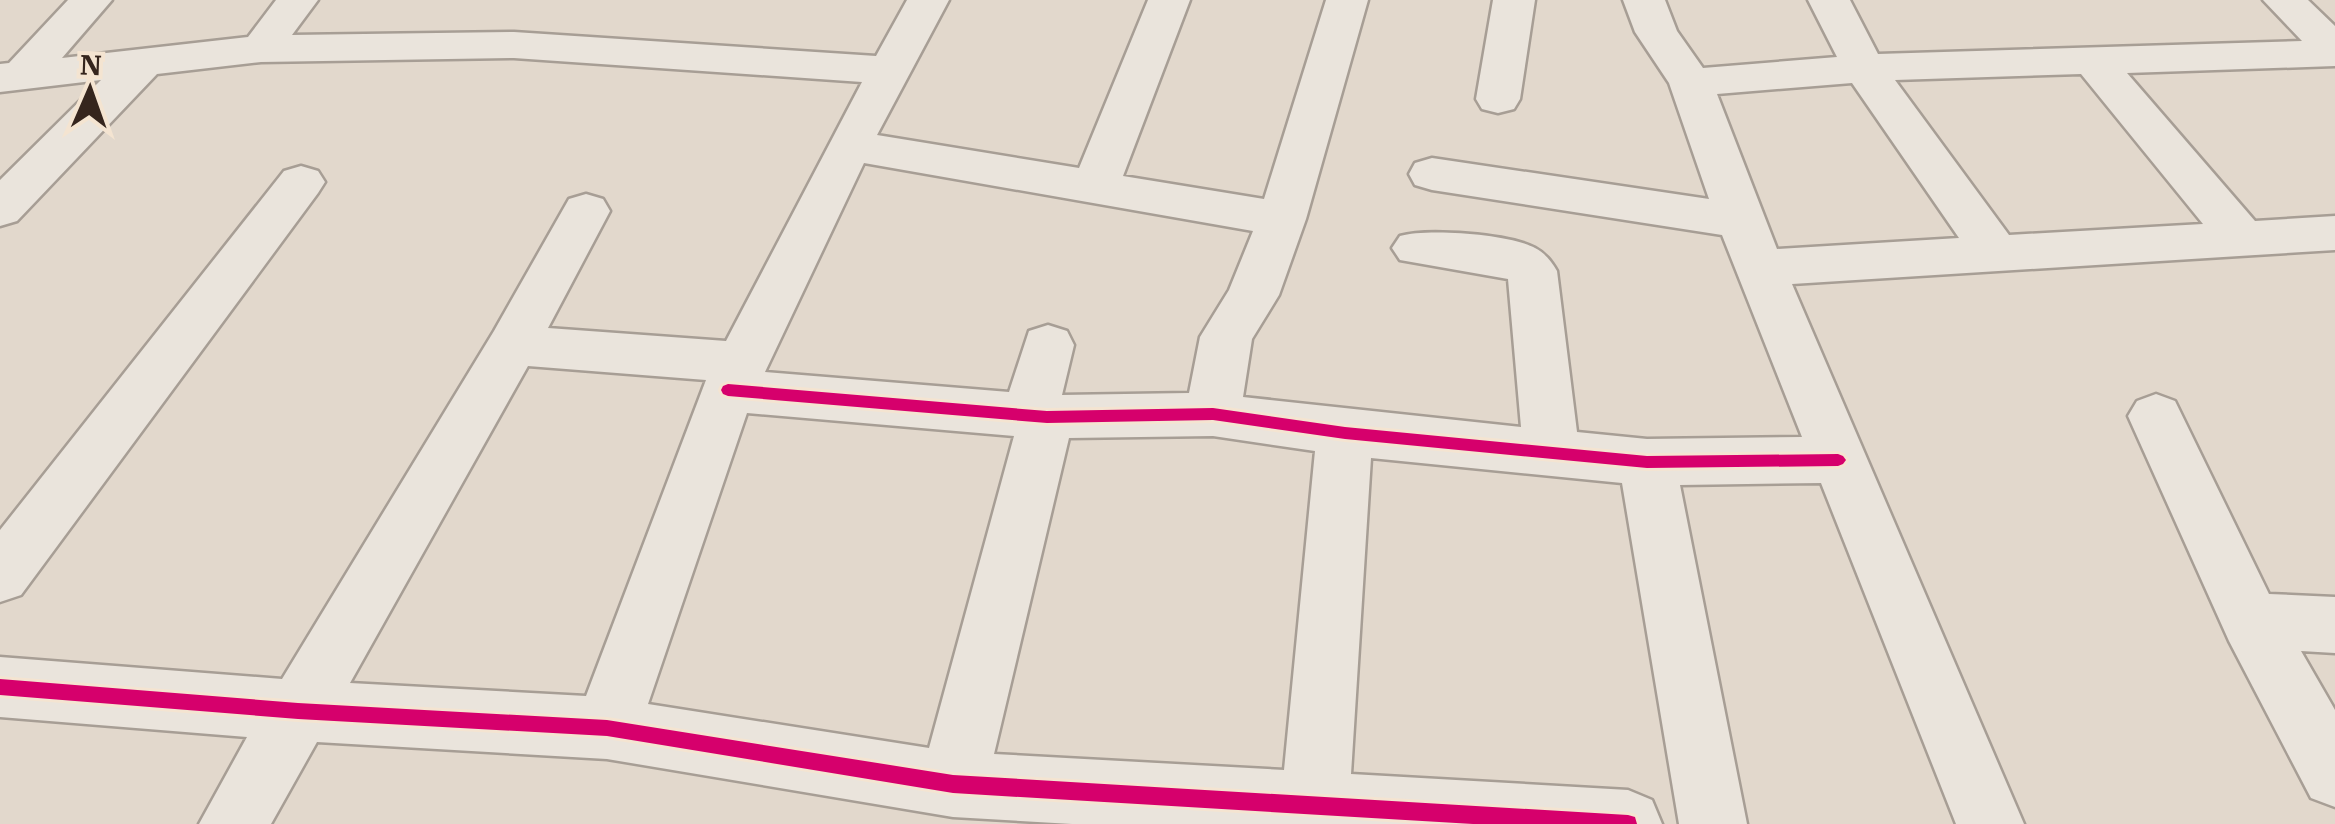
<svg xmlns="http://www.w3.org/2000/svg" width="2335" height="824" font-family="'IBM Plex Serif',serif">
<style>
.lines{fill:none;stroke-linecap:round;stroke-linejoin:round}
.minor-casing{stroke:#a79e95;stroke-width:5}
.minor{fill:#eae4dc;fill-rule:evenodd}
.cycleway-casing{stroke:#f4e4d1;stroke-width:6}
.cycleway{fill:#d6006c;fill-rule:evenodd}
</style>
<rect width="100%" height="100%" fill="#e2d8cc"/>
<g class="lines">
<!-- minor casing -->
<g class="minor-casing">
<path id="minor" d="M68,0H112L62,58L248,37L276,0H318L292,35L514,32L876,56L907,0H949L877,135L1079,168L1148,0H1190L1123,176L1264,199L1326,0H1368L1306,219L1279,295L1252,339L1243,397L1521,427L1508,279L1400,260L1392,248L1400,236C1427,228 1510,234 1535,248C1546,254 1551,261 1557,271L1577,432L1647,439L1802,437L1722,235L1432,190L1415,185L1409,174L1415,163L1432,158L1709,199L1669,83L1635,32L1623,0H1665L1677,31L1703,68L1837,57L1808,0H1850L1878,54L2302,41L2263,0H2308L2335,26V66L2127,73L2255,221L2335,216V250L1792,284L2024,824H1956L1821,483L1680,485L1747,824H1679L1622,483L1371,458L1351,774L1628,790L1652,800L1662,824H1072L953,817L607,759L317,742L271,824H199L247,737L0,717V657L282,679L494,331L569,199L586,194L603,199L610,211L548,328L726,341L862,82L514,58L261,62L157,74L17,221L0,226V180L101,80L0,92V64L9,63ZM2081,74L2203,224L2009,235L1895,80ZM1852,83L1959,238L1777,249L1717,94ZM864,163L1253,231L1229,290L1200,337L1189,393L1062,395L1074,345L1067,331L1048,325L1029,331L1009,392L765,372ZM528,366L706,380L586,696L350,683ZM747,413L1014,436L929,748L648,704ZM1213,436L1315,451L1284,770L994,754L1069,438Z
M1493,0H1535L1520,99L1514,109L1498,113L1482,109L1476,99Z
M301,166L318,171L325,182L318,193L21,595L0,602V530L284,171Z
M2156,394L2175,401L2269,594L2335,597V653L2301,651L2335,710V807L2311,798L2229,641L2128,416L2137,401Z"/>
</g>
<!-- minor -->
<use href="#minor" class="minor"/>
<!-- cycleway casing -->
<g class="cycleway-casing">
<path id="cycleway" d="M728,384L1047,411L1213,408L1345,427L1647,456L1838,454L1843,456L1846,460L1843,464L1838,466L1647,468L1345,439L1213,420L1047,423L728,396L723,394L721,390L723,386Z
M0,679L298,703L607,720L953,775L1628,815L1635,817L1637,824H1473L953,793L607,736L298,719L0,695Z"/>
</g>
<!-- cycleway -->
<use href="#cycleway" class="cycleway"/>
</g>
<!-- north arrow -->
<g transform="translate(90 90) rotate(2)" stroke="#f4e4d1" stroke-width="8" paint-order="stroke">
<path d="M0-8L18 38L0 25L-18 38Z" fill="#35251d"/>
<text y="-15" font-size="28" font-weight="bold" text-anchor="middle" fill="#35251d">N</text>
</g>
</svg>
